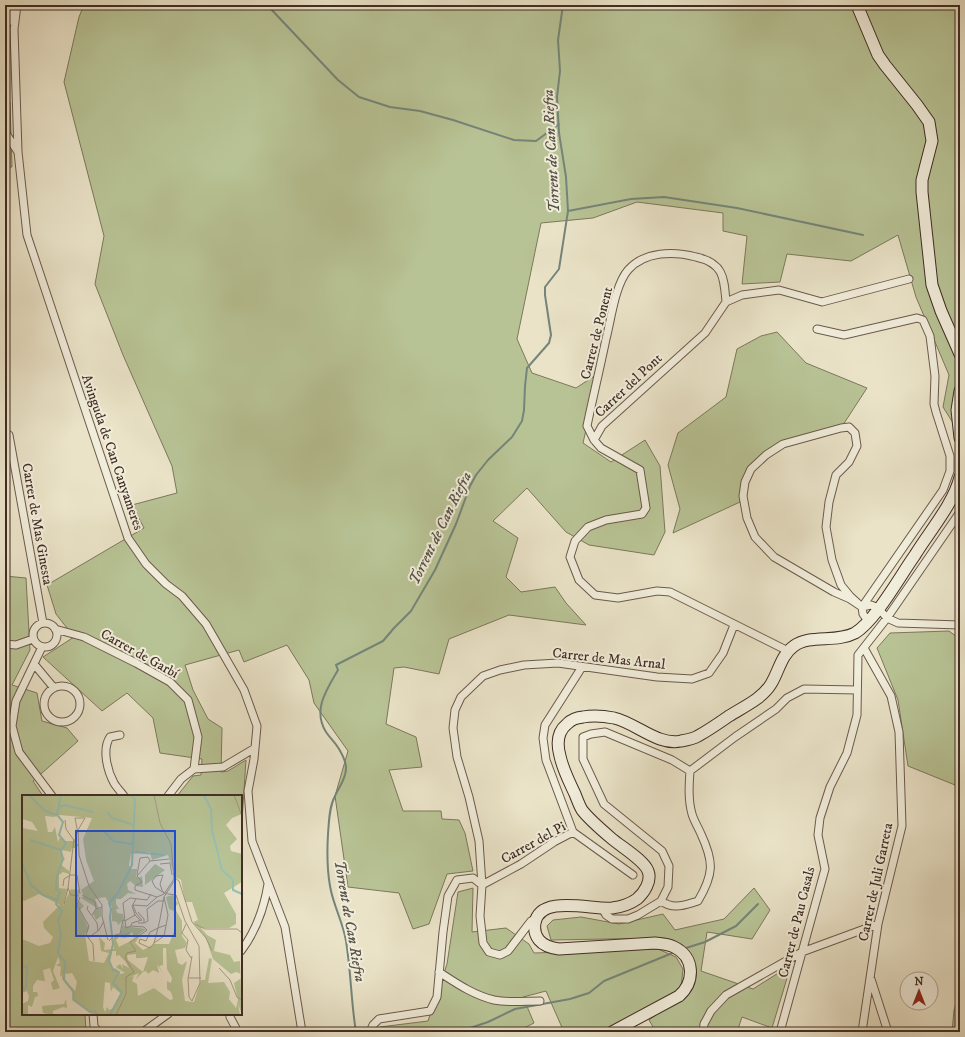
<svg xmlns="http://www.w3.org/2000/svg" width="965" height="1037" font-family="'IM FELL DW Pica',serif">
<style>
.green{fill:#b8c395;stroke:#7c785c}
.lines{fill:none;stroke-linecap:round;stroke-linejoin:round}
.stream{stroke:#758579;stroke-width:2}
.street-casing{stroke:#6b5a4d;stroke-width:9}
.secondary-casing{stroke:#412d24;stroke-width:13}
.street{stroke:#f1eddb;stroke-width:7}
.secondary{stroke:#f1eddb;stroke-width:11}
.labels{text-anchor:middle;stroke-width:4;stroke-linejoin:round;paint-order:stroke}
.street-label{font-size:14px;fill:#412d24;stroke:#f1eddb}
.water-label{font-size:15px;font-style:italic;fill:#575247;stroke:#f1eddb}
.inset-river{fill:none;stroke:#98bfb1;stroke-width:2}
.inset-road{fill:none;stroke:#a69a86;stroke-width:1}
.view{fill:#1d4ed8;fill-opacity:0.15;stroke:#1d4ed8;stroke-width:2}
.inset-edge{fill:none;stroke:#412d24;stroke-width:2}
</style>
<rect width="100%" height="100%" fill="#eae3c8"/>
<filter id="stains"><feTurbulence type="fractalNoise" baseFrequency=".005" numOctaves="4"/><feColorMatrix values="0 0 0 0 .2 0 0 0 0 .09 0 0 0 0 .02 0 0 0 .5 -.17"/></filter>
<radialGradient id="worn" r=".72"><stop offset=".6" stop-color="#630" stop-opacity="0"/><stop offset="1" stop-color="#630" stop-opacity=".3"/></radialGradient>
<!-- green -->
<path class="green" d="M84,5H960V434L943,407L949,375L916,297L898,235L851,261L787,254L780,282L742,284L747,236L723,231V213L637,202L593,218L541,223L517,339L532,373L576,388L599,373L583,443L611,462L645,440L660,466L665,532L654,555L589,545L566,532L527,488L493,521L518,538L506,577L521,592L555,587L566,603L586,625L509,615L449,639L439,674L404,667L394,668L386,724L416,737L422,767L389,770L403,811H441L442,819L459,820L465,833L473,871L447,874L429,924L413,929L399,893L348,887L335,796L348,751L314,703L309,680L287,645L244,662L239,650L185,665L193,690L208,719L222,728L221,772L228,771L246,760L241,836V796H177L193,776L201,775L202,759L160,753L153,718L127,693L102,711L43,657L74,637L56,614L47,585L144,528L132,505L177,493L172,466L123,355L95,284L104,236L64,82L79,17Z
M5,102H10L12,167H5Z
M777,332L806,363L867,388L841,428L783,444L751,469L740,502L673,533L680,509L668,465L678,433L726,397L737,349L761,336Z
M5,576L26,578L30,650L12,685L37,693L42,721L67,728L78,741L33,781L43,796H23V1014H85L86,1032H5Z
M949,631L960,639V800L955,785L908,766L898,700L877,648L890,633Z
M473,888L472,932L506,928L529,944L534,953L658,949L676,957L683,969L681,988L663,1000L602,1032H564L546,991L523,997L534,1023L516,1032H378L380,1027L428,1021L447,964L458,892Z
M754,888L770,910L752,939L707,932L701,971L753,989L791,965L772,1028L742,1017L737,1032H656L649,1020L693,988L690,962L665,938L551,940L547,926L553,920L581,917L619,924L663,914L675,930L724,919Z
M960,992V1032H952L954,1010Z"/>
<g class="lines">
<!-- stream -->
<path class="stream" d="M269,7L338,80L359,97L390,107L420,111L453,120L514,140L536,141L559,124
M568,211L631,199L664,197L737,208L863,235
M686,948L705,942L736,926L758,904
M356,1032C351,1002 351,971 346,941C343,922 333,905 330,886C327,869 327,851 328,834C329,822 329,807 335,796C339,786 346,780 346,768C346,762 342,754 339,749C335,742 330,738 326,732C312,710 327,689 338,670L336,665L383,641L394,628L411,611L435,570L456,524L470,486L476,475L488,460L512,437L522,421L524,410L525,386L527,368L549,343L551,335L545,295V287L559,269L568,211L566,177L559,133L557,97L560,71L558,40L563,5
M449,1032L464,1030L488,1022L515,1009L570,999L589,993L604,981L675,952"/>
<!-- street casing -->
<g class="street-casing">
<path id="street" d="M9,5L13,22
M17,5L14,29L18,152L27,235L128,538L146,564L166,584L182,596L206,624L244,690L257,726L254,759L248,791L252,841L285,927L302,1032
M5,132L18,152
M817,329L844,335L917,318L923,320L930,336L935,376L934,404L936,412L950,456V471L943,490L862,607
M849,427L855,433L857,446L849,462L836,475L829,502L826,527L832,560L841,585L850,596L862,607L850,599L834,592L774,557L755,537L747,518L743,496L745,482L751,469L766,455L783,444L841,428Z
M5,433L9,435L43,623
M594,440L587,426C593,397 600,368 606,339C611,320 615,285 628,270C645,251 674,251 696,257C724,263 724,278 726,302
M862,607L871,605L878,608L887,618L898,623L960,625
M862,607L863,614L868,621
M33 635a12 12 0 1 1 24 0a12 12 0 1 1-24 0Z
M55,629L84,637L136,663L170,682L188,700L198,737L194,769
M5,644L16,645L33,639
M42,647L16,701L12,726L19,752L52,796
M788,651L670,592L657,591L618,598L595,595L579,580L570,557L575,541L588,527L606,520L642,514L646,508L640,470L601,448L594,440L602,426L705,333L726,302L742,295L779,290L822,302L909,279
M34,664L54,688
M44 704a18 18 0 1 1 36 0a18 18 0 1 1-36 0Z
M120,735L110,737C102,749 107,770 114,783C117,788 121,792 124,796
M690,771L735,737L776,709L787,698L804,689L857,690
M168,796L181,779L194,769L223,767L255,748
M573,832L546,760L543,738L545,725L582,667
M633,875L573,832L554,842L521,864L482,885L479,841L469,797L457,757L453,728L455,710L461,697L483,676L500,670L524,665L558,663L657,677L692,679L709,673L723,653L734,625
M661,901C674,910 684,905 698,901C714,874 714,862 701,834C698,827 694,821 692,814C688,800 689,785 690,771
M602,908L606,915L612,919H628L638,915L661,901L668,887L669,866L662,851L604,804L583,759V737L591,734L605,732L672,760L690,771
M241,951C256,931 264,909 268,884
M439,972C456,983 473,995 494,1000C509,1003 525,1001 540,1001
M871,979L888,1032
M93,1014L94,1026L98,1032
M230,1017L238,1032
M143,1032L168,1014
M370,1032L373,1025L379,1019L430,1011L437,997L443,932L448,896L457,880L473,878L482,885L480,916L483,943L489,952L500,955L508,951L531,921L536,918
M703,1032L704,1024L711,1011L726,995L802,952L878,924
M780,1032L825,869L818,835L820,818L830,787L847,753L857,715L858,655L887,618L960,512
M862,1032L878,924L902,826L899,732L891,696L864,648"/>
</g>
<!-- secondary casing -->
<g class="secondary-casing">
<path id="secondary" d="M857,5L878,55L885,65L917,105L929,122L932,141L922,180V192L932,285L941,311L960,354
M960,391L957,410L960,438
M612,1032L679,996C695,982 695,957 674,947C668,944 662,944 655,943L559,949C551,948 544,946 539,940C535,935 534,929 535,923C540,894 592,910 612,908C620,907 630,904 637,899C644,893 652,881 648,871C644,860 620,846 611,838C604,832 588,818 582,810C579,805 577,799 575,794C569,781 563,770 560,756C557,745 557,732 567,724C572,719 576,718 583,717C593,715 604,716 614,718C636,723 658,746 681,741C687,740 693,739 698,736C709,730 719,723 729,716C743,707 762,699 771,684C779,671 781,655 794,646C810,634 836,643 855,633C876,620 900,576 915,555C929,532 954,503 960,477"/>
</g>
<!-- street -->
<use href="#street" class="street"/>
<!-- secondary -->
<use href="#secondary" class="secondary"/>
</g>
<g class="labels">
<!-- street labels -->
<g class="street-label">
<text transform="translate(596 333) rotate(-76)" y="5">Carrer de Ponent</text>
<text transform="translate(628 385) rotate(-43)" y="5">Carrer del Pont</text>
<text transform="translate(113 452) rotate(71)" y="5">Avinguda de Can Canyameres</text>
<text transform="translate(38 524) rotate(80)" y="5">Carrer de Mas Ginesta</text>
<text transform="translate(140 653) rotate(29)" y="5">Carrer de Garbí</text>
<text transform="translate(609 658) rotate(6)" y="5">Carrer de Mas Arnal</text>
<text transform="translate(533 842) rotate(-29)" y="5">Carrer del Pi</text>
<text transform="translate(875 882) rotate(-78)" y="5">Carrer de Juli Garreta</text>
<text transform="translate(796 922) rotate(-76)" y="5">Carrer de Pau Casals</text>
</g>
<!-- water labels -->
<g class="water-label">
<text transform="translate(551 151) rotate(-93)" y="5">Torrent de Can Riefra</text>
<text transform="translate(440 528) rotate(-64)" y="5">Torrent de Can Riefra</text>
<text transform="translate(350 921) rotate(80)" y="5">Torrent de Can Riefra</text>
</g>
</g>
<!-- overview -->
<g transform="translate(22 795)">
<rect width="220" height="220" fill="#eae3c8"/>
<path d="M0,0H220V19L210,23L204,30L215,44L208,51L209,56L220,59V87L202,98L214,119V129L207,133H179L185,140L194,145L192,156L208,160L212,167L218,166L220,220L216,208L218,220H71L50,205L51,196L47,188L40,184V180L38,182L39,172L34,170L38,168L36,162L31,176L38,193L31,195L29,188L32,185L28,173L21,175L23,186L15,185L11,191V197H15L16,201L13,202L10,212L6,210V220H0V209L6,206L7,201L5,196L0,198V144L17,151L28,148L31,142L22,133L21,127L38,110L17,99L2,106L0,104V33L16,36L10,27L0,24ZM38,20L70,23L61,44L64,65L72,86L59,95L62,101L59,103L75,113L71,119L74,125L79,121V113L77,114L73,104L83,102L90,112V126L95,127L96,130L102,125L101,119L95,118L94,114H97L94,109V104H99L106,98L114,99L106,95L105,89L108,86L114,91L121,92L120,81L117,83L114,81L115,74H109L107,70L109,59L128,57L130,65L146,60L153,82L159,85L163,107H170L176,125L171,127L184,143L191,164L209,179L214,177L219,179L218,184L212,188L216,205L214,213L207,204L208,197L202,187L186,188L190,164L187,163L183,185H179L172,207L163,206L160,185L165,166L160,170L156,168L153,155L163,153L165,148L160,141V126L152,112L156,109L151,100L144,102L147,114L152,116L153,121L154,132L147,149H132L121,155L113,148L118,141L97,152L94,145L97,142L104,143L110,137L112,143L124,134L102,131V126L98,140H93L91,145L92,154L82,155L83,148L77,142L79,156L87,158L82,168L67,166L63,139L67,134L58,115L62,111L56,105L57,95L49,94L41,111L45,94L37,93V80L41,77L47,79V76L38,69L43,64L40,61V55L49,57L50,53H55V46H43L38,42L36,47L33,32L30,37H26L23,21L32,22ZM141,153H144L145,174L150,183L149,188L145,186V194L149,197L151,204L148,205L132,193L116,201L115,189L110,186L112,181L106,183L117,178L114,184L121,177L106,165L105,160L114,159V163H119L126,162L121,177L124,176L126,179L131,175L137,178L135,169L141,179L137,171L141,170ZM89,156H94V161L97,160L103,166L107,173L100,169L101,174L98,169L94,172L103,178L98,179L95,174L91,173L87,163ZM42,173L44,179L50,178L55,187L53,196L43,184ZM83,187L88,188L89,197L91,192L99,199L92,213L87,215L85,212L83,217L81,212ZM133,69L143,75L123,90V80ZM44,204L45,213L41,212L31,216V220L21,218L20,211L42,209Z" fill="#b8c395" fill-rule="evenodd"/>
<path class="inset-river" d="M7,0L23,16L34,20M39,0L35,20L41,27L37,40L44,48L39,56L41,64L35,81L34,94L38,97L34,109L40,116L36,125L39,139L36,158L43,167L42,185L51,196L52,205L68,217L73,216L75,220M182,0L189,14L190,35L200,75L210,84M38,12L43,10L71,17M85,17L90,23L112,30M82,36L91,46L110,49M8,45L39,55M113,57L142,60M0,68L9,90L21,100L36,105M211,84V95L220,99M93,142L108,138M0,170L5,172L4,192L0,195M88,220L100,197L91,188L97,177L91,175L87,166L91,149L88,123L89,114L87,108L96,98L110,70L113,4L109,0"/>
<path class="inset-road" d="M212,0L220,21M43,25L44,34L56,51M56,39L53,23H63L56,35L57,60L67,91L80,110V121L86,145M52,44L46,93L49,100L57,101M138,69L148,68L150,80M48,80H55L58,99M115,80L118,63L126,62L128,66M153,83L157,86L170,127L184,143L190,156M41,91L42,84L47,81M143,99L142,98L140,95L138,89L141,80L134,81L130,86L133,92L142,98H144L146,99L154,100L163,126L177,151L178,188L170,206L167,202L166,184L170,161M60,100L73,107L74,114M58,102L55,110L67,131L64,140L71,149L72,166M135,102L113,95V91L120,87L115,81L128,66L147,64M42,109L46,93M66,111L65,114L75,128L76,136M125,114L136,106H142M116,117L122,124V128H116M70,120L74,114L80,112M113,120L110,111L114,104M118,125L113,120L103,126L101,108L108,103L125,105L129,99M122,128L126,126L125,114M164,129L160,138L166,145L164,155L169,163M173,129L183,134H215L220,138M144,130L136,133L128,137L124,146L118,144L117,148L128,153L131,150L132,148L136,133L138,124L142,102L154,83M66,143L77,135L82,126M87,146L93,140L98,139L101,125L103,126L104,133L109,131M132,148L142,141L146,120L142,102M197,173L208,185L215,202L220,205M166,183H179M94,220L104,199V182L112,177L103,163L105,158L114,156L108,147L125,135L122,132L109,131L110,128L120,125L114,118L111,110L125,111L135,102L142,99L152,84L149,49L138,28L132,0"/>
<path class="view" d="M54,36H153V141H54Z"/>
<rect width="220" height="220" class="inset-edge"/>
</g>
<!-- margin -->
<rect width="965" height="1037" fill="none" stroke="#eae3c8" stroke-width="20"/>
<rect x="6" y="6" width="953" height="1025" fill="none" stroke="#412d24" stroke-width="2"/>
<rect x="10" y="10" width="945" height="1017" fill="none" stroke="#412d24"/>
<!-- north arrow -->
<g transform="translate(919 991)"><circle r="19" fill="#f1eddb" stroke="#aba092"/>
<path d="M0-3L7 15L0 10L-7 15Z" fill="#8f2418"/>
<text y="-6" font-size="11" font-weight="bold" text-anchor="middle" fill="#412d24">N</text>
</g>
<rect width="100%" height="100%" filter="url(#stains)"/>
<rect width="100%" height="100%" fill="url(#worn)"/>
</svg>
